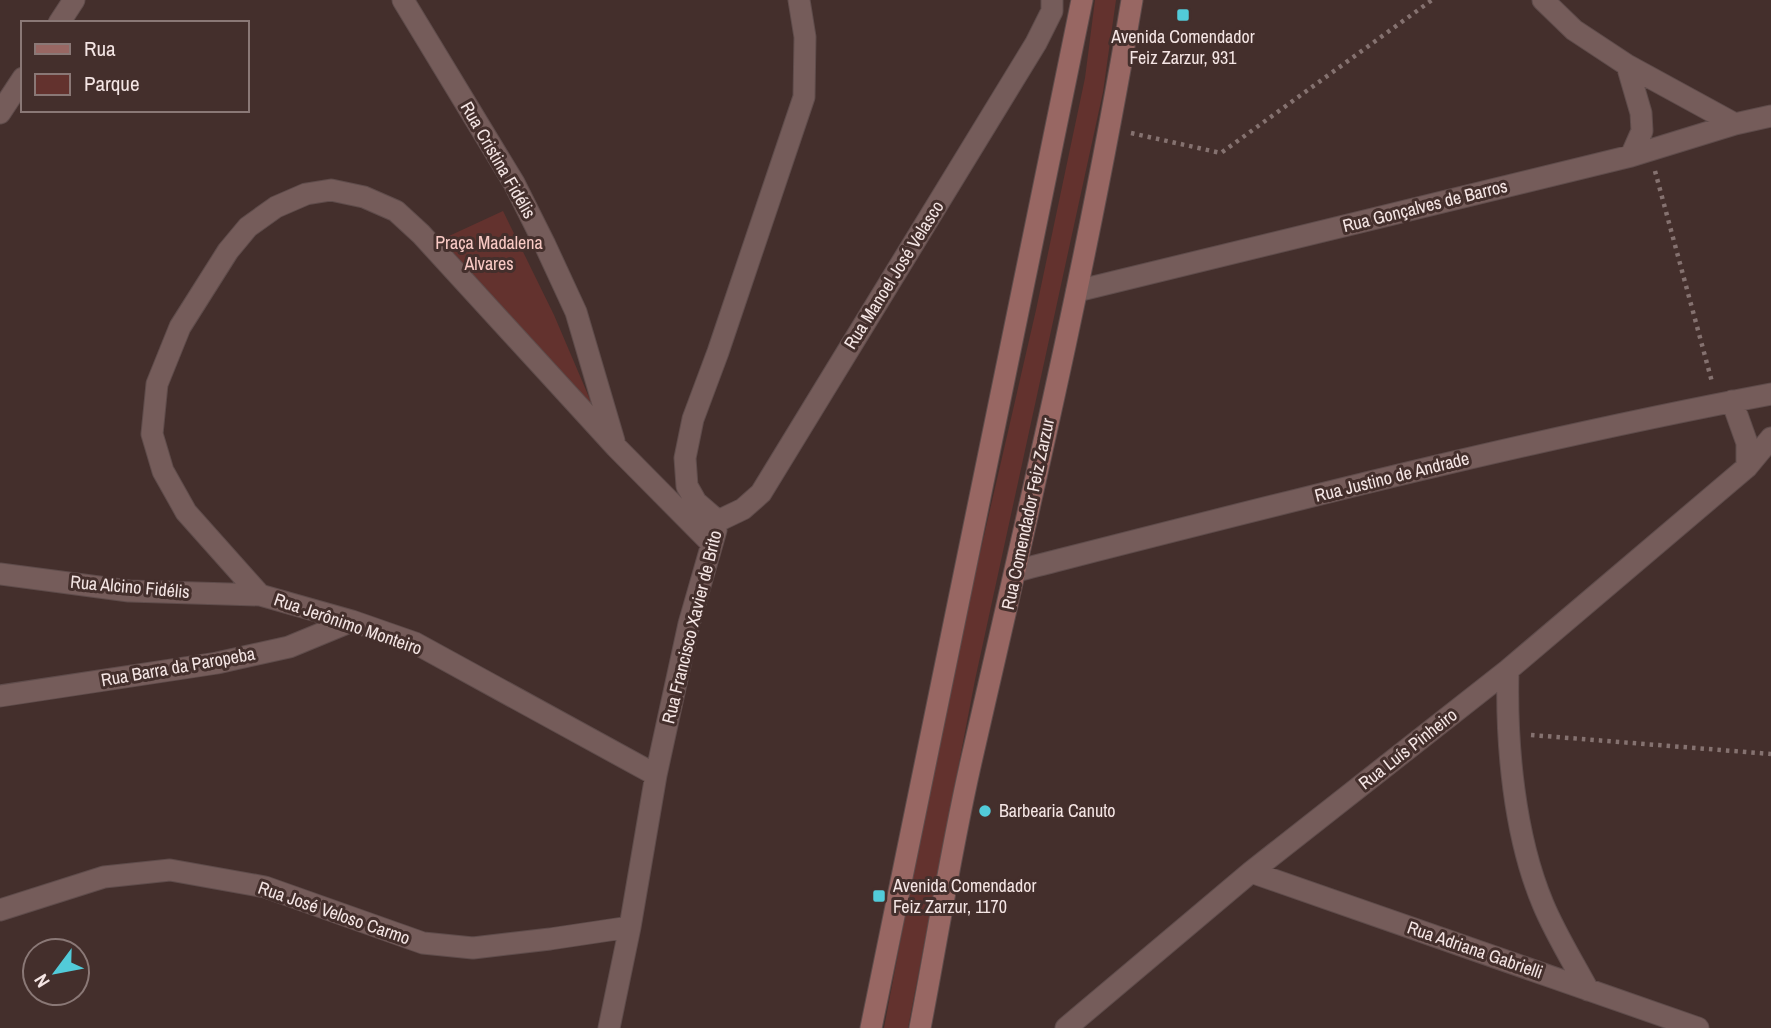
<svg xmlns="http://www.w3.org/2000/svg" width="1771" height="1028" font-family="'Archivo Narrow',sans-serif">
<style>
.green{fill:#63322e}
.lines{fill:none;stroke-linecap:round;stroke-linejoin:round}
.minor-casing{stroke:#5f4c4b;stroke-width:23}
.secondary-casing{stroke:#5f4c4b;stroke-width:23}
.path{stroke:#857270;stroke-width:4.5;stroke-dasharray:3.5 5;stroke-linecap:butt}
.minor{stroke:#755c5a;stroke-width:21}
.secondary{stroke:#986763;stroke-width:21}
.poi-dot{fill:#52cbd9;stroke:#442f2c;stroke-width:2.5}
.labels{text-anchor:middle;stroke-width:6;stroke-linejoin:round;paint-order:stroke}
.poi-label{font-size:18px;fill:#f4e5e4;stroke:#442f2c;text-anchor:start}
.street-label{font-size:18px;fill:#f4e5e4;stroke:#442f2c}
.park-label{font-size:18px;fill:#f9cac5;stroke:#442f2c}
</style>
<rect width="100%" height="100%" fill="#442f2c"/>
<!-- green -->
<path class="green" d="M1095,0H1116L1103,92L975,680L908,1028H884L945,705L1036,310L1085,78Z
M503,211L554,315L600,423L436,242Z"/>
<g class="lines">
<!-- minor casing -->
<g class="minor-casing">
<path id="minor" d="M403,0L514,183L545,245L576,312L614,441
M1543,0L1574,30L1627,65L1735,124
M59,23L74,0
M1627,65L1641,113L1642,131L1631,156
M0,113L23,78
M1077,291L1631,156L1735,124L1771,116
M1732,401L1747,443V467
M718,521L743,509L761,493L1036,43L1052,11V0
M718,521L696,502L687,486L685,458L693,419L718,352L804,97L805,37L799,0
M1016,571C1267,507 1517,442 1771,394
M0,574L129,591L260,595
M1508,670C1506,744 1514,835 1543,904C1555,933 1573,962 1588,990
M0,696L217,663L289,647L352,621
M656,775L415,643L352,621L260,595L186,512L163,471L152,434L157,384L180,327L228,251L248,227L276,207L306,194L331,190L364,197L396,211L421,234L616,447L712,544
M1251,872L1698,1028
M0,910L104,877L170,870L265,887L423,943L473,948L550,939L630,927
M609,1028L630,927L656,775L689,624L716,530
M1066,1028L1251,872L1508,670L1747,467L1771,438"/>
</g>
<!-- secondary casing -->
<g class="secondary-casing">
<path id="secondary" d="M871,1028L1082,0
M920,1028C937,940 951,850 971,762C1029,509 1089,256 1132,0"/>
</g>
<!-- path -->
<path class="path" d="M1131,133L1221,153L1432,0
M1655,171L1712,382
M1531,735L1771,754"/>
<!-- minor -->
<use href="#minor" class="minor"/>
<!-- secondary -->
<use href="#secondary" class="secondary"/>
</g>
<!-- markers -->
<g class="poi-dot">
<rect x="1176" y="8" width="14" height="14" rx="3.5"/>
<circle cx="985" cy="811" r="7"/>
<rect x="872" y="889" width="14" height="14" rx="3.5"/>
</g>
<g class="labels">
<!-- poi labels -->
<g class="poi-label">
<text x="1183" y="43" text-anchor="middle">Avenida Comendador<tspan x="1183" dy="21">Feiz Zarzur, 931</tspan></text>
<text x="999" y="817">Barbearia Canuto</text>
<text x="893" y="892">Avenida Comendador<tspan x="893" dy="21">Feiz Zarzur, 1170</tspan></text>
</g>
<!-- street labels -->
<g class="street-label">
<text transform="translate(498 160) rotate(60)" y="6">Rua Cristina Fidélis</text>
<text transform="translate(1425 206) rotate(-14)" y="6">Rua Gonçalves de Barros</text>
<text transform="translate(894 275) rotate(-58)" y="6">Rua Manoel José Velasco</text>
<text transform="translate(1392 477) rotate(-14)" y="6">Rua Justino de Andrade</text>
<text transform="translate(1028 514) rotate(-78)" y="6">Rua Comendador Feiz Zarzur</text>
<text transform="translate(130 587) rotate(5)" y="6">Rua Alcino Fidélis</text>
<text transform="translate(348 624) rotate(19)" y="6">Rua Jerônimo Monteiro</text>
<text transform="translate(692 627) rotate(-76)" y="6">Rua Francisco Xavier de Brito</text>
<text transform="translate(178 667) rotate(-10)" y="6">Rua Barra da Paropeba</text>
<text transform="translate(1408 749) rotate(-38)" y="6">Rua Luís Pinheiro</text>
<text transform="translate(334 913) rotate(19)" y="6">Rua José Veloso Carmo</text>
<text transform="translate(1475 950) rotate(19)" y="6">Rua Adriana Gabrielli</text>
</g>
<!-- park labels -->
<g class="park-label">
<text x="489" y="249">Praça Madalena<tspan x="489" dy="21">Alvares</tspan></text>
</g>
</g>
<!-- legend -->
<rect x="21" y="21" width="228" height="91" fill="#442f2c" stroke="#8a7876" stroke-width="2"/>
<rect x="35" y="44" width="35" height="10" fill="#986763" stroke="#8a7876" stroke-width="2"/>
<text x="84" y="56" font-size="21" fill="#f4e5e4">Rua</text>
<rect x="35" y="74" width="35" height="21" fill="#63322e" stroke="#8a7876" stroke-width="2"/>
<text x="84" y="91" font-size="21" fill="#f4e5e4">Parque</text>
<!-- north arrow -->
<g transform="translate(56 972) rotate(238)"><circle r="33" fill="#442f2c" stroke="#8a7876" stroke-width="2"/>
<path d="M0-5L12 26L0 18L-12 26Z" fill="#52cbd9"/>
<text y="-10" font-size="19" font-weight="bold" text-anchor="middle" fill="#f4e5e4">N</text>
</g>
</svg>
